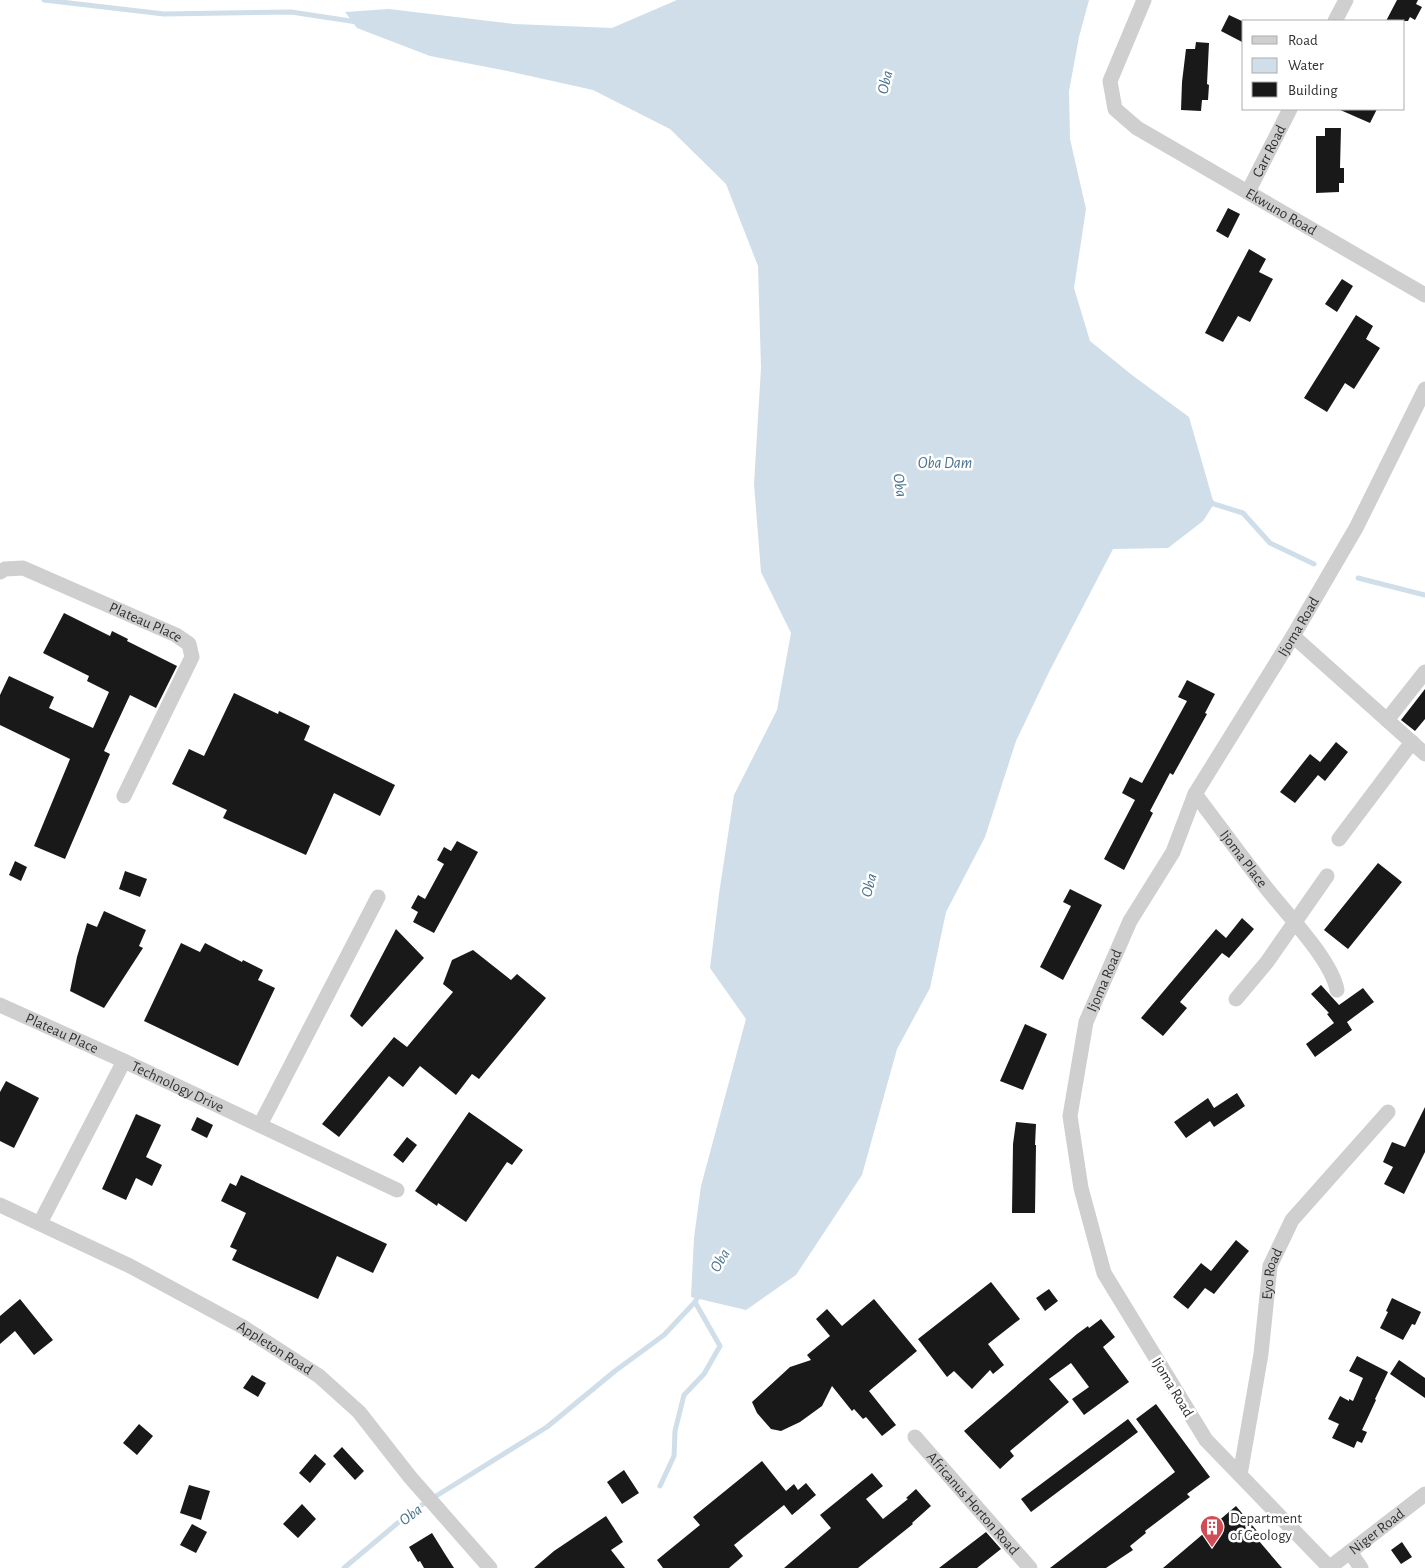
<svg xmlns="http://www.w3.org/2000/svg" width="1425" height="1568" font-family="'Alegreya Sans',sans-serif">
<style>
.water{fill:#cfdee8}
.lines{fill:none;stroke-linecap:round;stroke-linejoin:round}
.stream{stroke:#cfdee8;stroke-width:5}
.building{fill:#191919}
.minor{stroke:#cfcfcf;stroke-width:15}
.labels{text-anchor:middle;stroke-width:5;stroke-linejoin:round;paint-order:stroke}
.street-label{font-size:15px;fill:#323232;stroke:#fff}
.poi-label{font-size:15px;fill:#323232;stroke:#fff;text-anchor:start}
.water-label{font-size:16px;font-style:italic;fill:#49728b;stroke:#fff}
</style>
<rect width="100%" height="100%" fill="#fff"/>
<!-- water -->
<path class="water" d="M677,0H1089L1079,37L1069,91L1070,139L1086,209L1074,288L1090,341L1132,375L1189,417L1214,504L1203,521L1168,548L1113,549L1049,672L1016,741L985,837L946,912L930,988L897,1049L862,1175L796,1275L746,1310L691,1297L694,1238L701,1186L746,1019L710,968L719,894L734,795L777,710L791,633L761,572L754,484L761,368L758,266L726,184L670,129L593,90L512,72L430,56L357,28L345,12L389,9L514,24L612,28Z"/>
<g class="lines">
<!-- stream -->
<path class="stream" d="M44,0L164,14L291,12L357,22
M1209,501L1214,504L1243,513L1270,543L1314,564
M1358,578L1425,595
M660,1486L674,1456L675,1431L684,1395L704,1374L720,1346L695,1302
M344,1568L412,1511L547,1427L615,1371L664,1335L695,1302L700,1293"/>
</g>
<!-- building -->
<path class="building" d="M1397,0H1418L1416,4L1422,7L1415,20L1410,17L1408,21H1386Z
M1229,15L1244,22V43L1221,31Z
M1196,42L1209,43L1207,84L1209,85L1208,100H1202L1201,111L1181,110L1182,82L1186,49H1195Z
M1338,109H1377L1370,123Z
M1325,128H1341L1340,168H1344V183H1339V192L1316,193V136H1325Z
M1228,208L1240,214L1228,238L1216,231Z
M1249,249L1266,259L1259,272L1273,279L1250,322L1238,316L1223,342L1205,333Z
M1342,279L1353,286L1337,312L1325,304Z
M1356,315L1373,326L1366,339L1380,348L1354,389L1345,383L1327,412L1304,398Z
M64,613L110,636L112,631L128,639L127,641L177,666L156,708L130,695L104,751L110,754L65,859L34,846L70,759L0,725V695L9,676L54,697L49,708L93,728L109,692L87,681L89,676L43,653Z
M1187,680L1215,694L1205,713L1207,714L1173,775L1170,773L1150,811L1153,813L1124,870L1104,859L1135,800L1122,793L1130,777L1142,783L1187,701L1178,697Z
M1425,689V719L1415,731L1401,720Z
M234,693L278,714L279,711L310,726L304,740L395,785L380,816L334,793L306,855L223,818L227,810L172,784L189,749L204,756Z
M1336,742L1348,752L1325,781L1318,775L1295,803L1280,792L1310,754L1320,762Z
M457,841L478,852L434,933L413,922L418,912L411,908L418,895L425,899L444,864L437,860L444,847L451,851Z
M15,861L27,867L21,881L9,875Z
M1378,863L1402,882L1348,949L1324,930Z
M125,871L147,879L140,897L119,889Z
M1070,889L1102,905L1063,980L1040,967L1071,906L1063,902Z
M104,911L146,930L139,946L143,948L104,1008L70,991L77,957L87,923L97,927Z
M1242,918L1254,929L1229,958L1222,953L1180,1002L1187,1008L1163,1036L1141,1018L1216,929L1226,938Z
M396,929L424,958L362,1027L350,1016Z
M181,943L200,952L205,943L242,962L243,960L263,970L258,980L275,988L238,1066L144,1021Z
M473,950L511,980L517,974L546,998L479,1079L472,1074L456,1095L420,1066L403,1087L389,1076L339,1137L322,1124L394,1037L407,1047L453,992L443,984L452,960Z
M1321,985L1339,1005L1363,988L1374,1002L1347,1022L1352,1030L1315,1057L1306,1044L1334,1023L1327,1014L1329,1013L1311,994Z
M1025,1024L1047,1034L1023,1090L1000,1081Z
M6,1081L39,1098L14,1148L0,1141V1092Z
M1237,1093L1245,1106L1214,1127L1210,1121L1186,1138L1174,1122L1208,1098L1214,1108Z
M1425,1107V1152L1404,1194L1384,1184L1393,1167L1383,1162L1392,1142L1405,1147Z
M469,1112L523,1150L512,1165L507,1162L466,1222L438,1203L437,1206L415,1191Z
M136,1114L161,1125L146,1157L162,1165L152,1186L136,1178L126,1200L102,1189Z
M197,1117L213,1125L207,1138L191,1130Z
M1016,1122L1036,1124L1035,1145H1036L1035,1213H1012L1013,1144Z
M407,1137L417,1145L403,1163L393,1155Z
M241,1175L387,1244L373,1273L337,1256L318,1299L232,1260L237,1250L230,1247L246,1213L221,1201L230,1183L236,1186Z
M1236,1240L1249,1251L1214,1294L1205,1288L1188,1309L1173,1297L1201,1263L1211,1271Z
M991,1282L1020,1319L988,1344L1004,1365L993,1374L990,1370L972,1389L954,1371L947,1377L918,1339Z
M1049,1289L1058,1301L1045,1311L1036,1298Z
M1392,1298L1421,1312L1415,1325L1412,1324L1403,1340L1380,1328L1388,1312L1386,1311Z
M20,1299L53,1340L34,1355L15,1331L0,1344V1316Z
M874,1299L917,1351L869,1391L896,1425L882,1436L866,1417L863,1419L854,1409L852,1411L832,1386L822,1406L800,1422L781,1431L771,1429L757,1413L752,1402L790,1367L811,1360L807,1355L830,1336L816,1319L827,1309L842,1326Z
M1101,1319L1115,1337L1103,1347L1129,1382L1084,1415L1072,1399L1089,1387L1071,1363L1049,1379L1069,1402L1010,1451L1014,1456L1000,1469L964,1431L1077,1334L1088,1326L1089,1328Z
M1357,1356L1388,1372L1375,1399L1376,1400L1362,1430L1367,1432L1362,1443L1357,1441L1354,1448L1332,1438L1339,1424L1328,1419L1340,1396L1349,1401V1399L1353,1401L1363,1378L1349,1371Z
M1399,1360L1425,1378V1398L1390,1374Z
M252,1375L266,1383L258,1397L243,1388Z
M1156,1404L1210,1477L1187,1494L1190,1497L1145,1531L1146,1533L1130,1546L1133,1550L1106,1568H1050L1175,1472L1136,1419Z
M1128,1419L1138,1432L1031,1512L1021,1499Z
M139,1424L153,1436L137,1455L123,1443Z
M342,1447L364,1471L355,1480L333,1456Z
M315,1454L326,1464L310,1483L299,1473Z
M762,1461L786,1491L794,1484L798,1490L806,1483L816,1495L792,1515L784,1505L734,1545L743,1556L729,1568H663L657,1560L700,1525L693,1517Z
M624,1470L639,1493L622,1504L607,1482Z
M872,1473L883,1486L866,1499L883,1519L908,1499L906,1498L916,1489L931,1506L912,1523L913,1524L858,1568H784L831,1528L820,1515Z
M189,1485L210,1491L201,1520L180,1513Z
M302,1504L316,1519L298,1538L283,1524Z
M1236,1506L1257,1531L1253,1534L1282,1568H1163Z
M606,1516L623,1542L611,1550L625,1568H534L554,1551Z
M192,1524L207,1532L196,1553L180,1545Z
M986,1532L1001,1549L977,1568H939Z
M432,1533L445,1554L454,1568H424L420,1561L418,1562L409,1547Z
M1402,1542L1412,1557L1401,1564L1391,1550Z"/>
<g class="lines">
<!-- minor -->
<g class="minor">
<path id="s1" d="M1144,0L1110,81L1115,109L1137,128L1425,295"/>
<path d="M1335,21L1346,0"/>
<path id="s2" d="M1248,192L1290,109"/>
<path id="s3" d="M0,572L5,569L23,568L176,635L189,644L192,657L124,796"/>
<path d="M1293,636L1425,754"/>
<path d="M1387,720L1425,672"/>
<path id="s4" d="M1195,794C1221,828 1246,863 1272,895C1291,918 1332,962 1337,990"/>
<path d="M1339,839L1412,742"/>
<path d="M1236,999L1267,962L1327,876"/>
<path id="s5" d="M0,1005L124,1061"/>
<path d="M260,1125L378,897"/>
<path id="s6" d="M0,1205L130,1266L243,1327L319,1376L359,1412L410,1477L490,1568"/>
<path id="s7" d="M40,1223L124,1061L397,1190"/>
<path id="s8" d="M915,1437L1030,1568"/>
<path id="s9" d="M1240,1475L1261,1354L1270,1266L1292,1220L1388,1112"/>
<path d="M1350,1552L1361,1568"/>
<path id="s10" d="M1329,1567L1206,1440L1104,1273L1081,1188L1070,1116L1086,1022L1130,921L1173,852L1195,794L1293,636L1356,528L1425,389"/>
<path id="s11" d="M1329,1568L1425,1494"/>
</g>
</g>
<!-- icons -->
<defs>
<g id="building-pin" transform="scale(1.25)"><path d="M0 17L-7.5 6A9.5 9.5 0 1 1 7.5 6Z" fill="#d04d57" stroke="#fff"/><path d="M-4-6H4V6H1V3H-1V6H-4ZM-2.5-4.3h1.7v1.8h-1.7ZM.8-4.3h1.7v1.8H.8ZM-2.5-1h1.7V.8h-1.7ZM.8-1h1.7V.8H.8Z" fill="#fff"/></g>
</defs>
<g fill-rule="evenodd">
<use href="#building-pin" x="1212" y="1527"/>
</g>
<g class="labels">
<!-- street labels -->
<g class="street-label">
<text dy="5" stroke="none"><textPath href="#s2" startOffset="46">Carr Road</textPath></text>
<text dy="5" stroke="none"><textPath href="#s1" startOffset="312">Ekwuno Road</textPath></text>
<text dy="5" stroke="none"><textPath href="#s3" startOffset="158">Plateau Place</textPath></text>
<text dy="5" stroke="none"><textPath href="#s10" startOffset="1079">Ijoma Road</textPath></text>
<text dy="5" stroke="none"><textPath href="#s4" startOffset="81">Ijoma Place</textPath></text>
<text dy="5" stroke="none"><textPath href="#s10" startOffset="674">Ijoma Road</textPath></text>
<text dy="5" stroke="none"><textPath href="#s5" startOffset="68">Plateau Place</textPath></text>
<text dy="5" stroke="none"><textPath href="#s7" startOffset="242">Technology Drive</textPath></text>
<text dy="5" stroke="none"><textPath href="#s9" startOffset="204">Eyo Road</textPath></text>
<text dy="5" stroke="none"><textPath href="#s6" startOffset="310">Appleton Road</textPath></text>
<text transform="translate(1173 1387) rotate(59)" y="5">Ijoma Road</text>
<text dy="5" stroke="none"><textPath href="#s8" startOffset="88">Africanus Horton Road</textPath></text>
<text dy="5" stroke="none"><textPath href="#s11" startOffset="60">Niger Road</textPath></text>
</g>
<!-- poi labels -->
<g class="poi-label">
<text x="1230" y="1523">Department<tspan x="1230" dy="17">of Geology</tspan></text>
</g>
<!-- water labels -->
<g class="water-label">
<text transform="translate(884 82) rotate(-76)" y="6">Oba</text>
<text x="945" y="468">Oba Dam</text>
<text transform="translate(901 485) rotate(81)" y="6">Oba</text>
<text transform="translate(868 885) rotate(-75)" y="6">Oba</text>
<text transform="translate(719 1260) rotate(-60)" y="6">Oba</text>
<text transform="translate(410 1514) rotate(-37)" y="6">Oba</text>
</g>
</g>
<!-- legend -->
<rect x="1242" y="20" width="162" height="90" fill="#ffffff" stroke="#adadad"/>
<rect x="1252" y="36" width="25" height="8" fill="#cfcfcf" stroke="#adadad"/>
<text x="1288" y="45" font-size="15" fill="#323232">Road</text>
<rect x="1252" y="58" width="25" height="15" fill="#cfdee8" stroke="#adadad"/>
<text x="1288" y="70" font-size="15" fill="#323232">Water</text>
<rect x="1252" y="82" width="25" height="15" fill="#191919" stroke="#adadad"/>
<text x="1288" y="95" font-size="15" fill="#323232">Building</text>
</svg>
